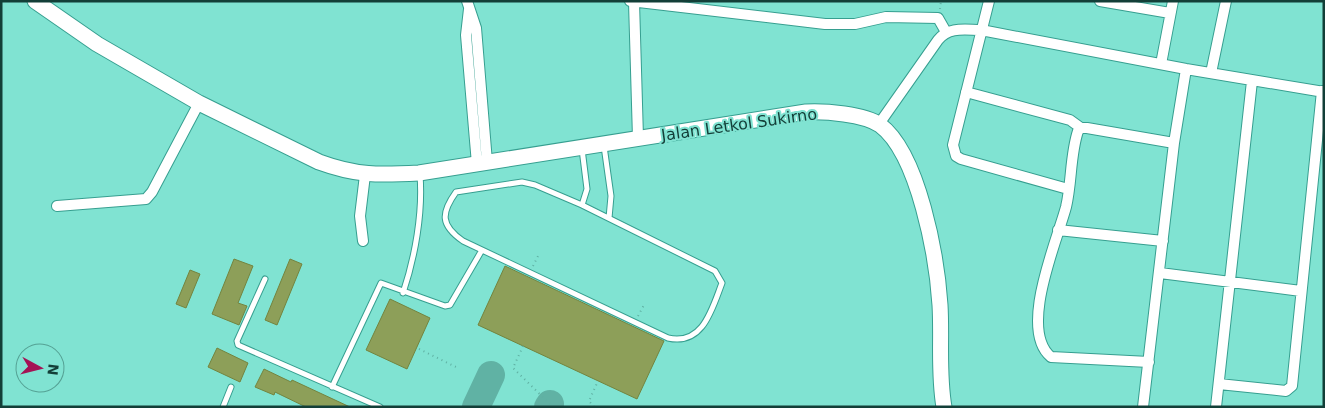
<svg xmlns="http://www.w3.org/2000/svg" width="1325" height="408" font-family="'DejaVu Sans',sans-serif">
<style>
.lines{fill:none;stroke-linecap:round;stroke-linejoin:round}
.taxiway{stroke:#60b2a4;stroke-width:28}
.building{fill:#8d9f59;stroke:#73843e}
.lane-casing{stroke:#369f90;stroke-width:7}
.street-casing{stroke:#369f90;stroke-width:12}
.secondary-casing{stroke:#369f90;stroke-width:17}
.path{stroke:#5fb1a3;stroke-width:2;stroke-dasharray:1 4;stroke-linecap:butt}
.lane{stroke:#fff;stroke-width:5}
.street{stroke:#fff;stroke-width:10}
.secondary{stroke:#fff;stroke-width:15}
.labels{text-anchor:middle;stroke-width:4;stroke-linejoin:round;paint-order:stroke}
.street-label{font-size:16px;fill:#133f38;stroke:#80e3d2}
</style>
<rect width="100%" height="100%" fill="#80e3d2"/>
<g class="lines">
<!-- taxiway -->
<path class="taxiway" d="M476,407L491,375
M548,407L550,404"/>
</g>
<!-- building -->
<path class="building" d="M234,259L253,266L238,303L247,306L239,325L212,314Z
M290,259L302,264L277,325L265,320Z
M505,266L664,341L637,399L478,325Z
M190,270L200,274L186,308L176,304Z
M390,299L430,318L407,369L366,350Z
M217,348L248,363L240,382L208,367Z
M264,369L291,382L292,380L350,407H306L275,392L274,395L255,387Z"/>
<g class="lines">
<!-- lane casing -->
<g class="lane-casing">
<path id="lane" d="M604,146L611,196L609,218
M522,182L535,185L582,205L715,271L722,283C712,309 703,346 668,338L463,241C440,225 441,213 456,192Z
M582,205L587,189L582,149
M265,279L237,341L238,345L380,407
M403,293C415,257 423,213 420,175
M332,387L381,283L445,306L450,305L482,250
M223,407L231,387"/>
</g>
<!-- street casing -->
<g class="street-casing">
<path id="street" d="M467,1L476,28L487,162
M630,1L825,24H855L886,17L938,18L946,32
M989,1L953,145L956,156L961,159L1068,189
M1100,1L1170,13
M634,2L638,138
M469,9L466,35L477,164
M1161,64L1173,1
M1211,73L1226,1
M966,92L1070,120L1081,128
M879,124L938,40C949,26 966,30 981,30L1186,69L1324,92
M57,206L146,199L152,192L199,103
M1058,230L1163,241
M363,241L360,216L365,175
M1160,273L1301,291
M1149,362L1051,357C1018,330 1057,241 1066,207C1072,182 1070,155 1078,131L1081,128H1087L1174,143
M1219,384L1286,391L1292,386L1322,91
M1143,407L1174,143L1186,69
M1216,407L1252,81"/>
</g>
<!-- secondary casing -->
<g class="secondary-casing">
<path id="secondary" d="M35,1L97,44L199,103L319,162C357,176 379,175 419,173L806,112C825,111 864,114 880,125C919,154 937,258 940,305C942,339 938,373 944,407"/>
</g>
<!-- path -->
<path class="path" d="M940,9L941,1
M533,266L539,254
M638,316L644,305
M523,346L513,368L550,404
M419,349L456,367
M594,407L589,401L598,381"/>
<!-- lane -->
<use href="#lane" class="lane"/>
<!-- street -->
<use href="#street" class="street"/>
<!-- secondary -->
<use href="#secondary" class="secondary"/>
</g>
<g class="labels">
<!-- street labels -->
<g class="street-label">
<text transform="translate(739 124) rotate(-8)" y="6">Jalan Letkol Sukirno</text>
</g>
</g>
<!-- border -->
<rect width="1325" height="408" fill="none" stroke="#133f38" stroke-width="5"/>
<!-- north arrow -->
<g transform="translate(40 368) rotate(97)"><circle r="24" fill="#80e3d2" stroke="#54a194"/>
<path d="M0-4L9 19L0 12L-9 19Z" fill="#a41355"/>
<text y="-8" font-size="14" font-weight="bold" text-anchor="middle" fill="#133f38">N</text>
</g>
</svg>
